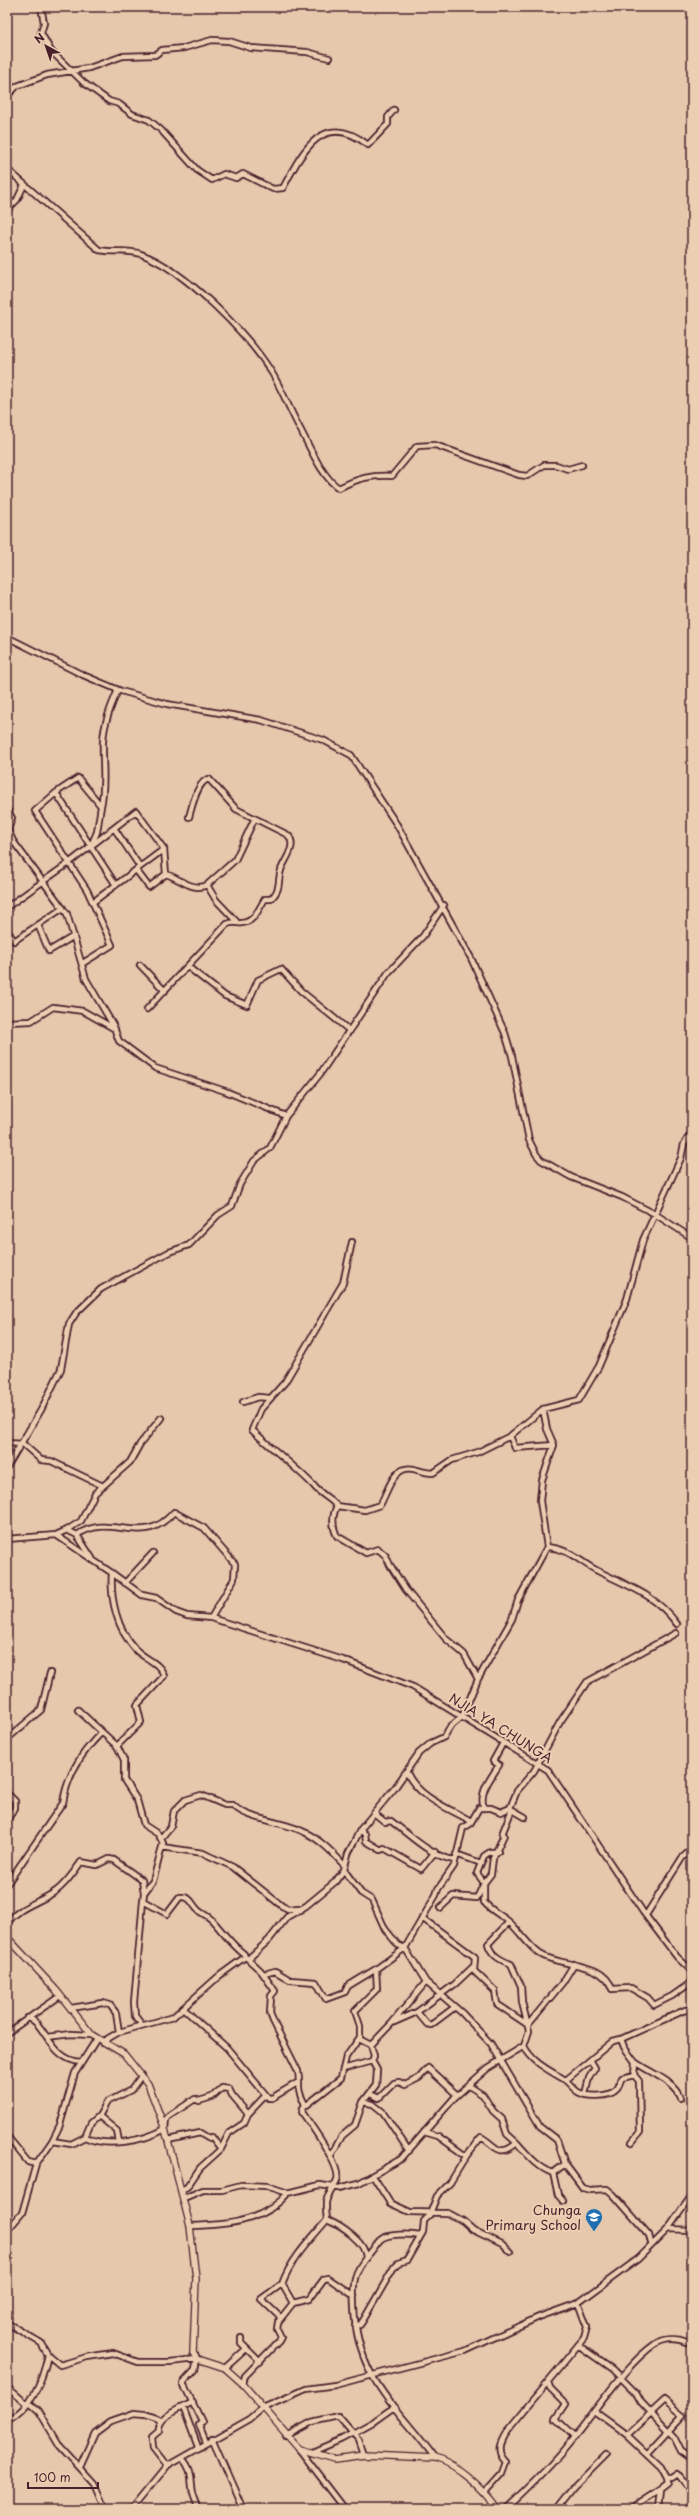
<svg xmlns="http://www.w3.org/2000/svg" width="699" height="2516" font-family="'Playpen Sans',sans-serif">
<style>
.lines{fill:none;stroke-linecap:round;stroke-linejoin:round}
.minor-casing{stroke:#4a1f2b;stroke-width:8}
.tertiary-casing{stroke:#4a1f2b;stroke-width:8}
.minor{stroke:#eccfb2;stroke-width:4.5}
.tertiary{stroke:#eccfb2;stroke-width:5.5}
.labels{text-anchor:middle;stroke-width:4;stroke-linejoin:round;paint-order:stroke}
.street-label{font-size:13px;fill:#4a1f2b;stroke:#eccfb2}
.poi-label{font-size:13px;fill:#4a1f2b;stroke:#eccfb2;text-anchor:end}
</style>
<rect width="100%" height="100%" fill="#e6c8ad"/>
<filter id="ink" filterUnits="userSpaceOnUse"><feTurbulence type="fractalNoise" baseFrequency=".025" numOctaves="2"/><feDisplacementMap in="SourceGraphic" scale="8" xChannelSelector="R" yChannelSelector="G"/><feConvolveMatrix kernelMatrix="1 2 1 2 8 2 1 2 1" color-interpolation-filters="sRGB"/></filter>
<g filter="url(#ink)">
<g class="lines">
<!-- minor casing -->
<g class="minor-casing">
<path id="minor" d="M41,7L44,23L41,33L51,51L84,83L109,101L119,104L132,114L149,120L161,130L197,170L212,180L224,174L236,178L243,174L273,189L283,188C302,152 323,109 368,145L388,124V117L394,110
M7,96L17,86L47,75L89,68L123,56L155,55L162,50L184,48L212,40L229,41L251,48L307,52L329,58
M7,169L99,250C114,253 127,249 141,254C185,270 248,334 272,373C282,390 289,408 298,425C308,443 322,478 339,488C358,478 371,475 392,476L417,446L435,445L519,475L527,476L544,465H556L568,469L582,465
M7,210L17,200L24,185
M7,637L83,675L121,691L167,704L261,720L323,740L351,755L397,825L471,958L505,1033L512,1056L529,1140L536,1154L541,1160L571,1177L622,1197L655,1214L692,1238
M56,793L116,885
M101,806C106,784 102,763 103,741C104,723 111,706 118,690
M7,809L12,818L8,830L13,841L67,914L86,979L113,1025L119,1041L155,1068L225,1091L286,1116
M114,828L140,867
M164,849L166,874C179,878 193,892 207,885
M136,870L149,887L166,874
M7,907L69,863L136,811L164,849L93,902
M236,921L216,900L207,885L235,860L254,820
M38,925L49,951L74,936
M7,930L14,941L63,908
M83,963L112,945L87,890L35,811L57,792L78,778L101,806L97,832L91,846
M140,965L165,991
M188,967L225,996L247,1005L258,980L281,969L301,991L350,1031
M147,1009L227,924C234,921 235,924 242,923C255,922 259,908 265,899H271C282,888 277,882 281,870C284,860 298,846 288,835L236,809L209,779C197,781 192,807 189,817
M7,1022L31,1021L53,1007L83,1011L115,1029
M352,1242L343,1283L285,1382L261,1409L252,1430C272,1449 295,1466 314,1486C320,1494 330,1498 337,1506L365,1510L380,1505C388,1492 393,1464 414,1469C421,1471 426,1473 433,1473L452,1460L478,1452L510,1436L543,1409
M243,1402L258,1397L270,1398
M510,1436L515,1448L554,1445
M7,1443L23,1444L41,1460L51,1461L103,1486L130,1462L140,1444L161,1418
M7,1467L41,1410L61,1369L69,1324L76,1313L101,1289L169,1252L189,1245L218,1215L232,1206L240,1184L254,1161L270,1148L286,1116L320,1074L388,973L423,936L444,905
M337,1506C332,1515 332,1527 337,1536L366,1553L378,1549L386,1556L390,1565L406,1590L446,1639L464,1654L478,1679
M67,1530L81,1521L95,1493L103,1486
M56,1535L67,1530L77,1535L92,1558
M77,1535C112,1511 141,1550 174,1512L204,1528L235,1564L234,1579L211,1618L187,1616L176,1612L156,1598L142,1595L112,1573
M7,1539L56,1535L112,1573C110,1599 117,1629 135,1649C144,1659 160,1662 164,1676L137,1705L141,1722L117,1746L124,1760V1780L137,1800L144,1825L158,1834L163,1843L153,1881L144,1893L143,1901L134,2002L135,2016L142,2025
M547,1547C570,1549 577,1560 596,1570C629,1587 654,1593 677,1624
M125,1583L153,1553
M211,1618L343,1660L413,1687L548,1770L643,1912L677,1957L692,1971
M78,1710L117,1746
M7,1739L41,1710L50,1673
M407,1773C419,1798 448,1808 471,1821
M7,1793L15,1801V1808L7,1820
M484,1808C478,1793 491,1778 499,1765L493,1761L503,1743
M511,1809L525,1817
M375,1814L385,1822L391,1821C410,1835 431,1857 455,1860
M360,1830L365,1834L366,1841L381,1850L384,1848L421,1869L435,1852
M161,1838L171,1826L174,1811L185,1800L201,1795L225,1805H233C245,1819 284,1822 302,1831C319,1838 333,1853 345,1866
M162,1847L203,1853L233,1867L282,1906L288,1909L299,1908L301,1910
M498,1852H490L484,1856L477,1873L484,1883V1902C490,1910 501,1915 508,1921C520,1931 527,1945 540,1954C561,1968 603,1960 612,1989L631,1988L648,1998L654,2005L672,1996L692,1982
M456,1854L481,1863
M344,1870L361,1893L372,1900L385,1929L398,1945L405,1948
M7,1884L63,1803C67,1775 81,1753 101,1733
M143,1901L167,1914L180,1897C192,1896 191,1904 199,1911C203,1914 208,1916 212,1920C223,1932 231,1944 244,1954L245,1957
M440,1908L453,1896L477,1898L484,1883L491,1874L493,1858L504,1835L502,1834L511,1812L510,1808
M646,1915L682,1858L692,1849
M422,1918L475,1957L474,1971L495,1991L497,2004L528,2025L563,1982L574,1964
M7,1923C20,1906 39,1903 56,1891C66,1884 74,1872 81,1862L97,1865L109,1859L114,1860L142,1880L144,1893
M248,1959L261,1971L275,1991L271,1996L270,2013L273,2021L298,2071C301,2087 295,2086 305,2104L302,2112C310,2124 342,2167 337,2180C327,2202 324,2193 327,2220C341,2226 366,2242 366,2258
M264,1974L275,1971L290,1980L316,1982L326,1999L345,1992L348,1986L376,1969
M71,2008L103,2003L110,2005L116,2013L119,2032
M184,2009L227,2048L266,2095L248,2114L244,2123L229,2133L221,2149
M417,2012L455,1984L474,1966
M27,2018C45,2020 49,2060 81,2062
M392,2023L426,1982
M7,2033L60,1996
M47,2037L71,2034L92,2035
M621,2039L685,2010L692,2011
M102,2042L119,2032L173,2017L219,1976L245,1957L248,1959L269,1940L287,1917L306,1906L335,1882L344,1870L348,1854L360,1830L394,1789L419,1753L431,1743L444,1737L450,1727L462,1717L478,1679L512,1619L518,1600L547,1547L540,1501L542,1480L554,1445L547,1429L543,1409L579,1400L599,1366L617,1323L627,1299L643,1240L681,1158L684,1144L692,1132
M371,2045L392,2023L417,2012L427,2024L431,2025L455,2007
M524,2046C532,2062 547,2069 562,2078C568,2081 572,2088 578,2092C587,2097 609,2098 617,2089C619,2087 620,2081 622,2078L634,2075L639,2081L640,2132L632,2142
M635,2062C650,2073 675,2081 681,2098
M343,2069L372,2061
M566,2080L613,2041L621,2039L624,2047L635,2062L634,2075
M469,2086L483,2095L493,2111L502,2119L507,2134L517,2143
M370,2094L379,2098L394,2083L399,2082L405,2085L419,2078L428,2068L456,2094L455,2097
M585,2094L589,2078L595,2068L591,2061
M266,2095L269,2098H272L297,2083
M363,2102L373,2104L383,2112L409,2151
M303,2108L341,2078L346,2057L360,2037V2026L355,2011L377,1989L376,1969L405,1948
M99,2116L107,2102L131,2090L142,2075
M424,2132L438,2136L463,2154L467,2155L481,2137C496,2145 498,2159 517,2143C527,2154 538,2168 553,2173L565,2164L583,2188L590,2190L607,2189L613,2194L649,2235L651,2243
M7,2136L28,2162L36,2164
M85,2137L91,2123L99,2116L117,2131L119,2142
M168,2140L200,2133L208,2138L212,2137L221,2149L200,2168L187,2187L181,2190
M52,2141L71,2144L85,2137C106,2148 144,2141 165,2129L166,2119L169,2116L195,2099L199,2101L212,2097L222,2088L229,2089L232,2095L248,2114
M331,2155L342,2136L355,2125L363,2102L376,2085L377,2070L372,2061L374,2056L371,2045L359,2039
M565,2164L557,2140L540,2127L491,2044L462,2013L426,1982L405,1948L436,1895L438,1889L454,1866L463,1828L470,1824L479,1808H491L501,1812L510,1808L517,1791L534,1771L560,1722L587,1682L676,1633
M553,2173L558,2195L563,2201
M373,2176L390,2203L410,2212L448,2213L463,2221L473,2230L502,2244L510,2252
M184,2198L203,2190H222L241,2185L267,2186L288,2193L320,2185L339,2188L359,2183L401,2159L455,2097L488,2068L524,2046L529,2031L522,2002L521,1986L511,1964C500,1960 491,1955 488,1944L509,1922
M190,2226C225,2225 263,2223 288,2193
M668,2229L692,2230
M7,2231L22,2213L36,2164L52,2141L60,2125L75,2073L96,2040
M420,2236C411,2234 387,2233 380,2240C376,2244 373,2250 369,2254C352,2274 353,2283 354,2307C357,2379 396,2405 435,2458
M293,2303L309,2299L324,2279L328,2278L354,2296
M281,2318L261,2299L282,2284
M7,2323L41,2343L48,2355L60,2365L87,2357L113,2353L138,2362H169L197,2359L195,2370L183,2383L202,2422L199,2425L206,2442
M355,2325H360L364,2319L394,2267L398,2263L407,2260L423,2232L424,2221L429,2216L437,2196L450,2183L467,2155
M241,2338V2343L260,2362
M578,2345L612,2369L636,2393L641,2402L674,2437L681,2451L692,2459
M225,2368L246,2349
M548,2382L550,2388L566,2404L556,2419L575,2437
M243,2384L245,2376L279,2341L281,2337L277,2329L278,2322L293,2303L282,2284C291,2259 310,2240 327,2220
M7,2387L27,2404
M29,2402L39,2411L60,2446L94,2483L105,2509
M183,2407L198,2447
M594,2411L627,2435L661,2467L667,2478H672L678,2474L692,2492
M7,2421C32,2407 42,2382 48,2355
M627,2435L665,2400L683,2415L647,2454
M286,2436L312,2422L338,2416L359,2440L364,2455
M212,2439L243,2509
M299,2449L345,2509
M310,2453L342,2439L373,2422L394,2407
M182,2458C194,2471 190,2480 193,2494C194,2499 197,2504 198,2509
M80,2466L95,2433L111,2421L134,2413L145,2414L162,2420
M167,2466L153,2448L152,2437L159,2431C157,2416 182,2408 193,2402
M485,2492L502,2473L506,2462C495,2451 500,2443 507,2431L584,2338L587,2327L578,2303
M132,2509L167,2466L250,2419L263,2408L306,2389L335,2385L465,2351L539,2317L578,2303L638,2259L668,2229L692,2195
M506,2509C531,2486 554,2463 575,2436C598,2408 626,2364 655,2344C665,2338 677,2338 687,2342
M557,2509L575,2486L607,2454
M632,2509C643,2498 657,2493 668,2483L667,2478
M658,2509L660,2490"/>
</g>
<!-- tertiary casing -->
<g class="tertiary-casing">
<path id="tertiary" d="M7,1937L56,1990L92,2035L124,2054L148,2084L165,2129L190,2226L196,2279L193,2353L197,2359L225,2368L243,2384L299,2449L334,2459L364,2455L435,2458C459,2465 483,2488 498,2509"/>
</g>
<!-- minor -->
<use href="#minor" class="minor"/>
<!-- tertiary -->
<use href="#tertiary" class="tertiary"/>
</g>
</g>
<!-- icons -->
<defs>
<g id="school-pin" transform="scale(0.9)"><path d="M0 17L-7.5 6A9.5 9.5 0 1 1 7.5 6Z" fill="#1f6fb2" stroke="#eccfb2"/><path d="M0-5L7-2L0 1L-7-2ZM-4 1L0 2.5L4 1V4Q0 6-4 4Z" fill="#fff"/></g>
</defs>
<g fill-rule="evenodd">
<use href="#school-pin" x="594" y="2217"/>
</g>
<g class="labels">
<!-- street labels -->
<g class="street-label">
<text transform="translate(501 1728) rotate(32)" y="5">NJIA YA CHUNGA</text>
</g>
<!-- poi labels -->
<g class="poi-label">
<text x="581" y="2215">Chunga<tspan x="581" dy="15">Primary School</tspan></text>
</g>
</g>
<!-- margin -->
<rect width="699" height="2516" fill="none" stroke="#eccfb2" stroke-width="24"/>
<rect x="12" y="12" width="675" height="2492" fill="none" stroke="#4a1f2b" stroke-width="1.5" filter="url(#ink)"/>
<!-- north arrow -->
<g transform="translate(46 46) rotate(320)" stroke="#eccfb2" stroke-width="3" paint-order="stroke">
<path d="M0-3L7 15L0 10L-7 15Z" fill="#4a1f2b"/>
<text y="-6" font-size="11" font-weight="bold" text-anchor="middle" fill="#4a1f2b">N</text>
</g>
<!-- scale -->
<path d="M28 2482v6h70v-6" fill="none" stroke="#4a1f2b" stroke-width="2"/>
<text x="34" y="2482" font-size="12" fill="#4a1f2b" stroke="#eccfb2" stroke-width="3" paint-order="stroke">100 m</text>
</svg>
